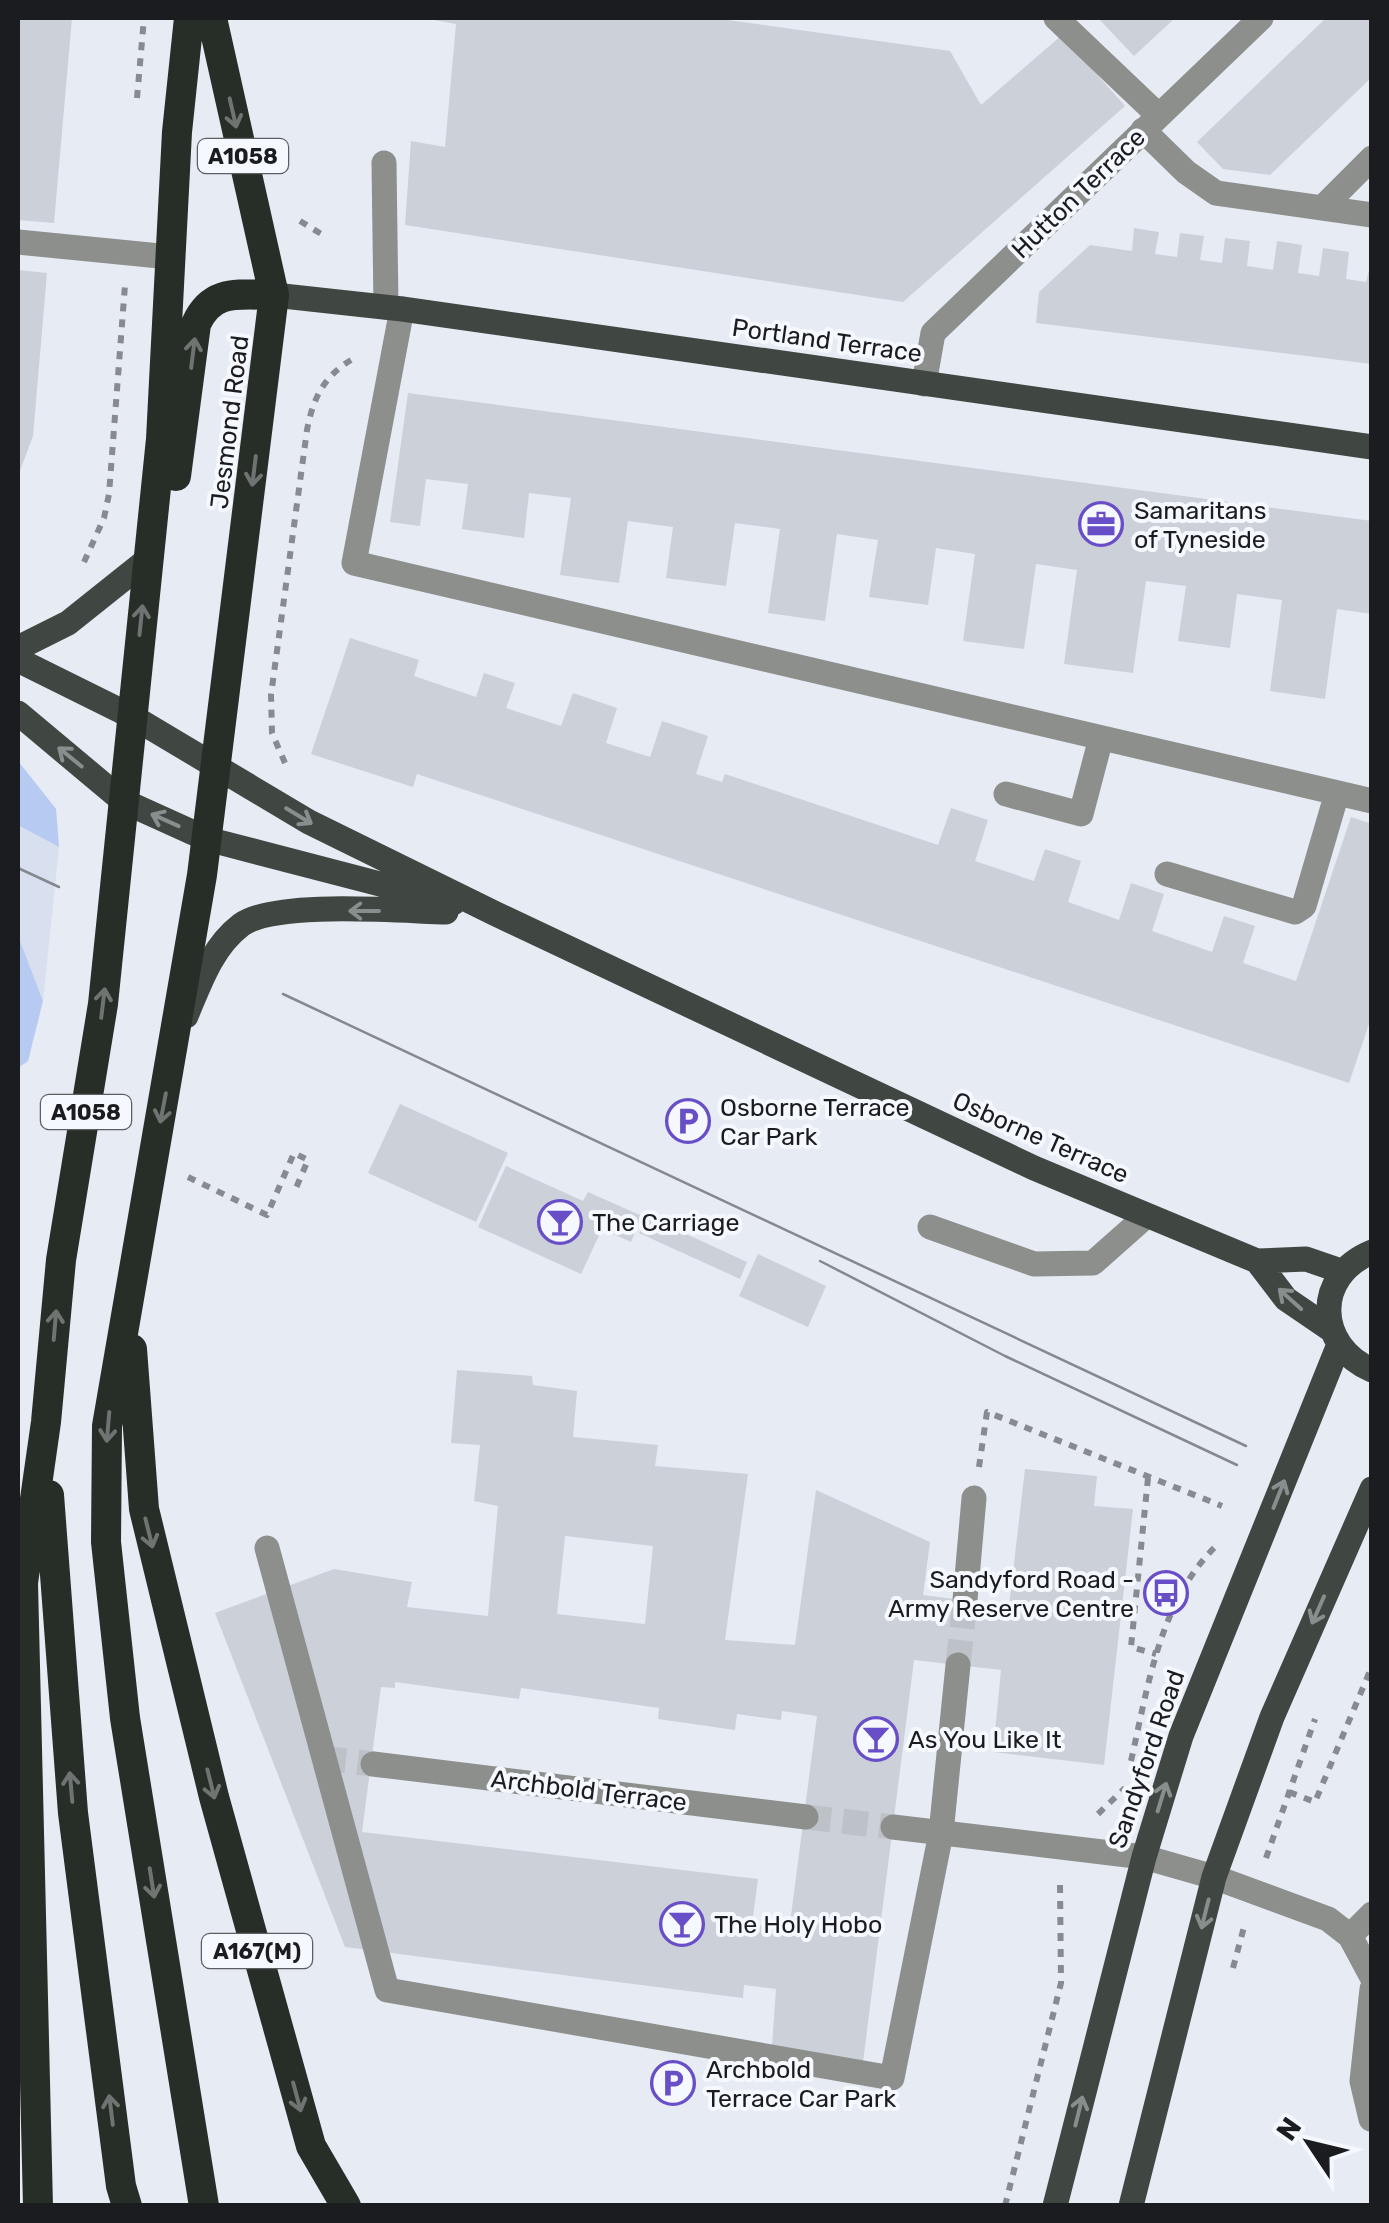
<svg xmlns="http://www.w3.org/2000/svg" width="1389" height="2223" font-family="Rubik,sans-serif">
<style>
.built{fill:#d8e0f0}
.green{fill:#b7caf2}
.building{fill:#cbd0d9;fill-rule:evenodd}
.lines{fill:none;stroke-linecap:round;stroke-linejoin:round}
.minor-tunnel{stroke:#bdc2c9;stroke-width:25;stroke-dasharray:25 12;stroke-linecap:butt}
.path{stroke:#878a90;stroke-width:6;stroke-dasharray:8 8;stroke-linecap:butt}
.minor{stroke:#8c8f8c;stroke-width:25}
.major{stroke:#404641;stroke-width:25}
.highway{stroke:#272d27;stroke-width:30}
.tram{stroke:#85888e;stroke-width:2.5}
.oneway{stroke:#6f7472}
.oneway2{stroke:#888d8d}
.labels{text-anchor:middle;stroke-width:8;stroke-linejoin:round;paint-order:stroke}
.shield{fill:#f5f8fe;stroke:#5c5e62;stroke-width:2.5}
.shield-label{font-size:22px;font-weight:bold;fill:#1b1c1f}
.street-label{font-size:25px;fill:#1b1c1f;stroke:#f5f8fe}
.poi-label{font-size:25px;fill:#1b1c1f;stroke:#f5f8fe;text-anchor:start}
</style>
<rect width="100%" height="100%" fill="#e6ebf4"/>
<!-- built -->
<path class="built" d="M18,761L56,809L59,847L43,1001L18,988Z"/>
<!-- green -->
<path class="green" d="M18,761L56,809L59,847L18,825Z
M18,936L43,1001L28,1061L18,1068Z"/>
<!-- building -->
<path class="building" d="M18,18H72L54,223L18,220Z
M423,18H713L950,51L981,105L1062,35L1125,106L903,302L405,225L411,141L445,147L456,24Z
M1098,18H1175L1134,56Z
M1326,18H1372V77L1270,175L1223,169L1197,142Z
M1134,228L1159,232L1155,254L1177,257L1180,233L1204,236L1200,260L1222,263L1225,238L1250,241L1247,266L1273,270L1277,241L1302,245L1298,273L1319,276L1323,248L1349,252L1346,279L1366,282L1372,259V364L1036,323L1039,292L1090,245L1132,251Z
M18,270L47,273L33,436L18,476Z
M408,393L1372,521V614L1337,609L1325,699L1270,691L1282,600L1237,594L1230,648L1178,641L1186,586L1146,581L1133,673L1064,664L1077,570L1036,564L1024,649L963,641L975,554L936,548L928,605L869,597L878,540L837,534L825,621L768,613L780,529L735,523L726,586L666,578L673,527L628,521L619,583L560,575L571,498L529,493L524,538L462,529L468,484L426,479L420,526L390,522Z
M350,638L419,660L414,676L476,697L484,673L515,683L506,708L561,726L573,693L617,708L606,743L650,757L662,721L708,736L696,774L722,782L725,774L938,845L951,808L988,820L975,861L1034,881L1045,849L1081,861L1068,902L1119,920L1131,883L1164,894L1152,931L1212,952L1224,916L1255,926L1243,963L1296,981L1351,817L1372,824V1015L1349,1083L417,774L413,787L311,754Z
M400,1104L508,1153L476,1222L368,1173Z
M506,1166L583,1201L588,1192L642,1216L631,1242L602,1229L581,1274L478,1227Z
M647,1216L747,1262L740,1279L639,1233Z
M758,1254L826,1286L808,1327L739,1296Z
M457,1370L532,1376L533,1385L577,1391L573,1437L658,1445L655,1466L748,1474L725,1640L795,1645L816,1490L930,1542L923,1595L1009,1606L1025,1469L1097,1476L1094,1506L1133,1509L1104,1765L993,1752L1001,1670L914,1660L863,2062L772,2046L776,1989L744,1985L743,1998L345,1947L215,1613L334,1569L412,1582L407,1607L488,1616L498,1506L474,1501L480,1445L451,1443ZM565,1536L653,1546L645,1624L557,1614ZM395,1682L519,1699L521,1688L659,1708L658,1719L735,1730L737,1714L781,1720L782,1711L817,1716L789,1931L752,1924L758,1879L362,1832L381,1687L395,1688Z"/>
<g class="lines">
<!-- minor-tunnel -->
<path class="minor-tunnel" d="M958,1665L965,1600
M321,1758L373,1764
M806,1817L893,1827"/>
<!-- path -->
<path class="path" d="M137,98L144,18
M300,221L323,235
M84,562L104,518L109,494L125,285
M285,763L272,733L271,695L307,430C313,399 323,377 351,360
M188,1177L267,1215L294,1153L308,1160L296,1188
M979,1467L987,1412L1222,1506
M1148,1478L1131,1647L1156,1654
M1131,1761C1148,1686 1160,1600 1217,1545
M1289,1792L1315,1802L1372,1666
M1098,1814L1125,1788
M1266,1858L1315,1719
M1233,1968L1244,1927
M1005,2206L1061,1983L1060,1884"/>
<!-- minor -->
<path class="minor" d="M1056,18L1158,115
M1143,130L1186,172L1216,193L1372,215
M384,163L386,307
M1322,208L1372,158
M18,242L170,257
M402,309L354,563L1372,801
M924,384L933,333L1261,18
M1006,794L1081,814L1101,738
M1167,874L1295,912L1304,906L1337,793
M930,1227L1034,1264L1093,1263L1145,1217
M267,1548L387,1990L892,2078L941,1833L958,1665
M965,1600L974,1498
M373,1764L806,1817
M893,1827L1144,1857L1214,1877L1328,1919L1350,1936L1372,1977
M1350,1936L1372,1914
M1371,2119L1362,2081L1372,1989"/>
<!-- major -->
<path class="major" d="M274,295L402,309L1372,447
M18,648L68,623L147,560
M18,660L133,717L309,822L496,914L1034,1168L1257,1261L1286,1299L1330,1329
M18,713L123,801L207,839L453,903
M186,1016C200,983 212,947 241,925C275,900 402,911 446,912
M1372,1252C1313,1276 1316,1346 1372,1370
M1257,1261L1306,1259L1341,1271
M1055,2206L1144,1857L1181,1736L1338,1347
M1131,2206L1214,1877L1272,1717L1372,1489"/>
<!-- highway -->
<path class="highway" d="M176,476L196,324C212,288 239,295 274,295
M132,1349L144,1509L214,1797L311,2146L346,2206
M49,1495L73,1813L121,2186L127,2206
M38,2206L23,1583L46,1422L61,1260L103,1004L161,439L177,132L189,18
M204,2206L125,1718L106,1542L107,1426L202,875L274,295L212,18"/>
<!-- tram -->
<path class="tram" d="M18,868L59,887
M283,994L1246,1446
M820,1261L1005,1356L1237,1465"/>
</g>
<!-- one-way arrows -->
<defs><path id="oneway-shaft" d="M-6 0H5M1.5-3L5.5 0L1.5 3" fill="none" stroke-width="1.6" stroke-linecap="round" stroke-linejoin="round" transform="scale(2.5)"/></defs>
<g class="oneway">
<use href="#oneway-shaft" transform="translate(233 113) rotate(77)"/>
<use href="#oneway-shaft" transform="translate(193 353) rotate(-83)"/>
<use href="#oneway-shaft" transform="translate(254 471) rotate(97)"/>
<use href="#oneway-shaft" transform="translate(141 620) rotate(-84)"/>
<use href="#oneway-shaft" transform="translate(103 1003) rotate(-83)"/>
<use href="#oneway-shaft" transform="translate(163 1108) rotate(101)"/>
<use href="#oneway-shaft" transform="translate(55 1325) rotate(-85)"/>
<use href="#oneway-shaft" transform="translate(108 1427) rotate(95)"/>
<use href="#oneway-shaft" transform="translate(149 1533) rotate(76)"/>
<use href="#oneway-shaft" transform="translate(211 1784) rotate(76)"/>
<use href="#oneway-shaft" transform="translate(71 1787) rotate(-95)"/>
<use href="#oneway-shaft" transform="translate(152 1883) rotate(81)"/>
<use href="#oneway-shaft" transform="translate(297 2097) rotate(75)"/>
<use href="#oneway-shaft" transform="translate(111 2110) rotate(-97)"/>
</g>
<g class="oneway2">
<use href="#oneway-shaft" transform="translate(70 757) rotate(-141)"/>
<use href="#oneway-shaft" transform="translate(299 816) rotate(31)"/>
<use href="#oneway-shaft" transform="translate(165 820) rotate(-156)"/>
<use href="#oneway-shaft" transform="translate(364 911) rotate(-180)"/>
<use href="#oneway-shaft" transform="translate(1290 1299) rotate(-138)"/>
<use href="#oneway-shaft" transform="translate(1279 1494) rotate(-68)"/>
<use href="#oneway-shaft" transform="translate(1318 1610) rotate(114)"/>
<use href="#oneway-shaft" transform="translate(1162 1797) rotate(-73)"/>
<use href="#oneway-shaft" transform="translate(1205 1914) rotate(104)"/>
<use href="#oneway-shaft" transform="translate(1079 2111) rotate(-76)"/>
</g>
<!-- icons -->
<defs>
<g id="office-ring" transform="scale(2.25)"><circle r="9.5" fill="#f5f8fe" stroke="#684ec7" stroke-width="1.5"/><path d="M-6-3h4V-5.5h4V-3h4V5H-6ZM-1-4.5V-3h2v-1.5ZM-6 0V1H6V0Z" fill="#684ec7"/></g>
<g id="parking-ring" transform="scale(2.25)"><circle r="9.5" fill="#f5f8fe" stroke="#684ec7" stroke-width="1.5"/><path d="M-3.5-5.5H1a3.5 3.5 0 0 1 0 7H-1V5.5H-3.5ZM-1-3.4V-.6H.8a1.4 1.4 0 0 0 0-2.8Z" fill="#684ec7"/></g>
<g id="bar-ring" transform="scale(2.25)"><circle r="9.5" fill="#f5f8fe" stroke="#684ec7" stroke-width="1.5"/><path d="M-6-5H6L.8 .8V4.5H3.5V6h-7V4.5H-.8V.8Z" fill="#684ec7"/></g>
<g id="bus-ring" transform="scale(2.25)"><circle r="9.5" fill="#f5f8fe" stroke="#684ec7" stroke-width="1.5"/><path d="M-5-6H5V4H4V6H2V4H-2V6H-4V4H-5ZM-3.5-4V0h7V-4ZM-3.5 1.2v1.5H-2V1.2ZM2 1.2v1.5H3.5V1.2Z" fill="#684ec7"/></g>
</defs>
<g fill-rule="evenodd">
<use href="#office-ring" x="1101" y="524"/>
<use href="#parking-ring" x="688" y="1121"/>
<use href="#bar-ring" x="560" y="1222"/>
<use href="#bus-ring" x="1166" y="1593"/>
<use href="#bar-ring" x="876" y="1739"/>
<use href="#bar-ring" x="682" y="1924"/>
<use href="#parking-ring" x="673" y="2083"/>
</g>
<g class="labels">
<!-- shield labels -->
<g class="shield">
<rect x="198" y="139" width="90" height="34" rx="8"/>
<rect x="41" y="1095" width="90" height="34" rx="8"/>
<rect x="202" y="1934" width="110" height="34" rx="8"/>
</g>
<g class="shield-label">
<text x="243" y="164">A1058</text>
<text x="86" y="1120">A1058</text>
<text x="257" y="1959">A167(M)</text>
</g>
<!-- street labels -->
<g class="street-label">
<text transform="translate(1078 193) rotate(-44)" y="9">Hutton Terrace</text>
<text transform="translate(827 340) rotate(8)" y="9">Portland Terrace</text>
<text transform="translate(229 422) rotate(-83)" y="9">Jesmond Road</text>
<text transform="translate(1041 1137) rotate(24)" y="9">Osborne Terrace</text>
<text transform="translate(1146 1759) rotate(-71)" y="9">Sandyford Road</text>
<text transform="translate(589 1790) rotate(7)" y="9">Archbold Terrace</text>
</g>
<!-- poi labels -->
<g class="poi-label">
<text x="1134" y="519">Samaritans<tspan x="1134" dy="29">of Tyneside</tspan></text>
<text x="720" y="1116">Osborne Terrace<tspan x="720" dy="29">Car Park</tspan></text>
<text x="592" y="1231">The Carriage</text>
<text x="1134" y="1588" text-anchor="end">Sandyford Road -<tspan x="1134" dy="29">Army Reserve Centre</tspan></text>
<text x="908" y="1748">As You Like It</text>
<text x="714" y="1933">The Holy Hobo</text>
<text x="706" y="2078">Archbold<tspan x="706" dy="29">Terrace Car Park</tspan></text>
</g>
</g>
<!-- border -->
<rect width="1389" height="2223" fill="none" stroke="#1b1c1f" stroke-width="40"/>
<!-- north arrow -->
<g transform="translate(1309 2143) rotate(305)" stroke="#f5f8fe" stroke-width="8" paint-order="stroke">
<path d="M0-8L18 38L0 25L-18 38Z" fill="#1b1c1f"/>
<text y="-15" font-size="28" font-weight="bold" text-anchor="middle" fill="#1b1c1f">N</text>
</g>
</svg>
